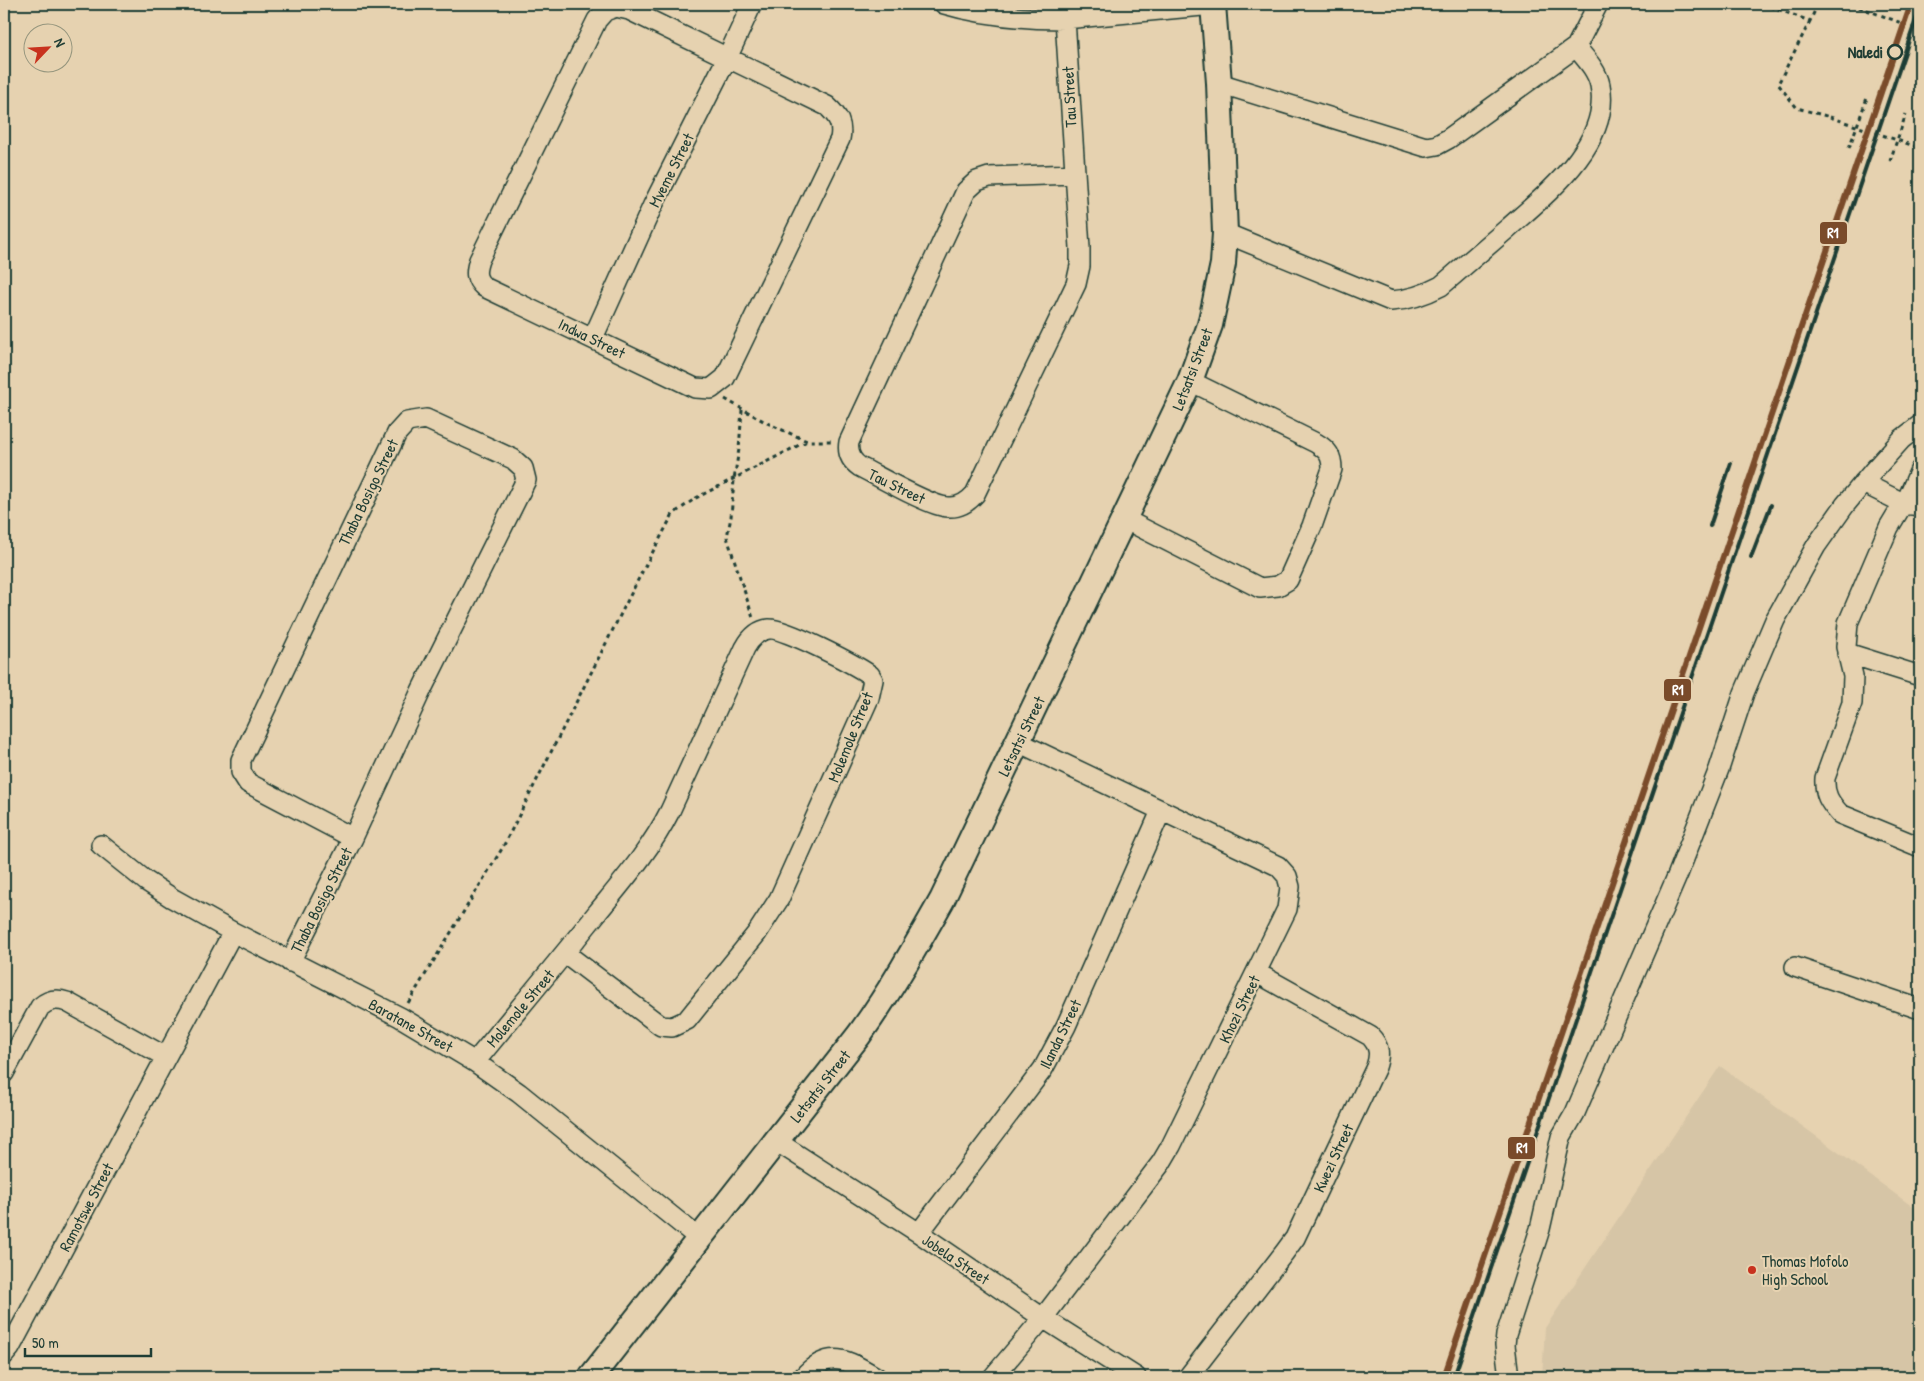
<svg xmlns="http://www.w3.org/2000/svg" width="1924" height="1381" font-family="'Patrick Hand',sans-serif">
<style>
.built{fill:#d6c5a6}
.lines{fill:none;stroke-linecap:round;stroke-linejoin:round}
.minor-casing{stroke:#1f3d34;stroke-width:22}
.tertiary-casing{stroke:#1f3d34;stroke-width:28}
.path{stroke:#1f3d34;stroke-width:3;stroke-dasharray:4 4;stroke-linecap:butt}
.minor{stroke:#e6d2b0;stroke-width:19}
.tertiary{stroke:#e6d2b0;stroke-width:24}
.rail{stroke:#1f3d34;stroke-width:4}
.path-bridge{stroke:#1f3d34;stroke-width:3;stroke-dasharray:4 4;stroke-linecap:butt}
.rail-1-casing{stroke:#e6d2b0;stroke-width:10}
.rail-1{stroke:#7a4b2a;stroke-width:6}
.stop-dot{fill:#e6d2b0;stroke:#1f3d34;stroke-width:2.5}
.poi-dot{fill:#c8321e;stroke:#e6d2b0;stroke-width:2}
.labels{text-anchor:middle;stroke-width:4;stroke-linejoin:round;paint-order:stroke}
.stop-label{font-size:16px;font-weight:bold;fill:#1f3d34;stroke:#e6d2b0;text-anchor:end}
.street-label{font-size:16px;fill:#1f3d34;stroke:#e6d2b0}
.poi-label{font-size:16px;fill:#1f3d34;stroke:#e6d2b0;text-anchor:start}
.line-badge{stroke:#e6d2b0;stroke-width:2}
.badge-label{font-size:14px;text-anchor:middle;font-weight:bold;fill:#fff}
</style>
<rect width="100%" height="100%" fill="#e6d2b0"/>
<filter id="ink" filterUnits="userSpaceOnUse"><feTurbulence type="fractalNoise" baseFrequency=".02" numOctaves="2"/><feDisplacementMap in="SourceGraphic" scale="10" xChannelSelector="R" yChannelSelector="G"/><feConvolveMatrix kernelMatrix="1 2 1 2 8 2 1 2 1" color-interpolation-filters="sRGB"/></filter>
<g filter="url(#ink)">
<!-- built -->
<path class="built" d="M1720,1066L1920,1212V1377H1542L1545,1328Z"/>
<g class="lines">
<!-- minor casing -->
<g class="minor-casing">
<path id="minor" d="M944,4C984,16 1023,19 1065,19L1213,5
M616,7L629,10L827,106C838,116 843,124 840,139L725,378L711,389L695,388L484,287C475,279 475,272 479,260L597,20L605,11Z
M1065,19L1080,248V266L1076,284L975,494C968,502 959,508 948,507C931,507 878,476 860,467C851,461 847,453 849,442L966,191L977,181L989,177L1074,174
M1219,83L1426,147L1437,145L1448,139L1576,47
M1225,233L1391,301C1409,300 1424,295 1441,286C1463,267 1485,248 1507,229C1545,195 1612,144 1600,85C1597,70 1585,58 1576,47L1598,4
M593,338L653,205L728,56L752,4
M1863,483L1905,504L1920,470
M1920,506L1905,504L1901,507L1889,527L1848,623L1846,647L1853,676L1852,703L1825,778C1824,794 1829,802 1840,814L1920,847
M1124,519L1260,588L1278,586L1288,580L1312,526L1332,469C1332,456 1328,450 1316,443L1190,381
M1847,653L1920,676
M101,845L146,881L172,898L233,932L400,1017L475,1062L519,1093L700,1239
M290,962L353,838L421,691L526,480L523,468L513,459L426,419L407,422L397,433L241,760V772L248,783L353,838
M1795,967L1920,1009
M475,1062C516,1012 557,963 597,913C623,881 651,849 670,811L745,648C750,639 758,630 769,629C783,627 856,665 870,675L873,680L869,698L779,899L757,933L687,1020L672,1027L661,1026L565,953
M4,1073L40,1007C48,1000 56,998 67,1002L166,1057
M776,1141L919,1233L1043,1318L1136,1377
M919,1233L1043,1069L1066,1026L1161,811
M4,1355L10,1348L233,932
M803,1377C829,1348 848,1360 876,1377
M993,1377L1043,1318L1161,1163L1171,1146L1287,909L1290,887L1287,876L1278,866L1018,742
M1188,1377L1284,1253L1295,1238L1376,1067C1380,1055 1380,1046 1370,1036L1257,973
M1509,1377L1505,1345L1506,1335L1540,1229L1561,1137L1575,1113L1678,874L1719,769L1744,693L1775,620L1816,546L1845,505L1874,470L1902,439L1920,425"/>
</g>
<!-- tertiary casing -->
<g class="tertiary-casing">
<path id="tertiary" d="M591,1377L859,1035C890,992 916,946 942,900L1190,381L1210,325L1223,264L1225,233L1219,83L1213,4"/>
</g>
<!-- path -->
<path class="path" d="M1763,4L1810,21L1818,4
M1841,4L1848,6L1849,4
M1859,7L1860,4
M1810,21L1778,84L1797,108L1830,117
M1849,148L1867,98
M1890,161L1906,114
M725,399L767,423L807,441H833
M742,410L739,449L734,480L731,517L727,537L753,618
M408,1003L503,847L641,574L673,514L696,498L807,441"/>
<!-- minor -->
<use href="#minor" class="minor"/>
<!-- tertiary -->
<use href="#tertiary" class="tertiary"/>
<!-- rail -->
<path class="rail" d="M1710,526L1731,463
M1751,557L1771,505
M1454,1377L1920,8"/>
<!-- path-bridge -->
<path class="path-bridge" d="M1859,7L1920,30
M1830,117L1920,148"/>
<!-- rail-1 casing -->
<g class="rail-1-casing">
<path id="rail-1" d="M1444,1377L1911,4"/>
</g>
<!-- rail-1 -->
<use href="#rail-1" class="rail-1"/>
</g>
</g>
<!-- markers -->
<circle class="stop-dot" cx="1895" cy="52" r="7"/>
<circle class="poi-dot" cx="1752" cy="1270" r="5"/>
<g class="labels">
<!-- stop labels -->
<g class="stop-label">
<text x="1883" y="58">Naledi</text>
</g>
<!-- street labels -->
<g class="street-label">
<text transform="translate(1069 97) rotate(-93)" y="6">Tau Street</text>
<text transform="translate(671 170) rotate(-63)" y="6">Mveme Street</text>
<text transform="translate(592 338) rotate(26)" y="6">Indwa Street</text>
<text transform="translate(1192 369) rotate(-69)" y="6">Letsatsi Street</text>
<text transform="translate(897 486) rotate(26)" y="6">Tau Street</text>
<text transform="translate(368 492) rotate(-64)" y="6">Thaba Bosigo Street</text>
<text transform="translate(1021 736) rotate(-64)" y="6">Letsatsi Street</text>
<text transform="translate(850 737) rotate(-68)" y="6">Molemole Street</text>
<text transform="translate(321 900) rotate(-63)" y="6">Thaba Bosigo Street</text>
<text transform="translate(520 1008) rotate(-50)" y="6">Molemole Street</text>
<text transform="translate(1239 1009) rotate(-64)" y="6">Khozi Street</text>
<text transform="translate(411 1025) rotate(29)" y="6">Baratane Street</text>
<text transform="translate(1060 1034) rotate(-64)" y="6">Ilanda Street</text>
<text transform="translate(820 1086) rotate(-52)" y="6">Letsatsi Street</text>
<text transform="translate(1333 1158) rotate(-65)" y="6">Kwezi Street</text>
<text transform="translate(86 1207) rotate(-62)" y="6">Ramotswe Street</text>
<text transform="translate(956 1259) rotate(34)" y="6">Jobela Street</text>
</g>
<!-- poi labels -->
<g class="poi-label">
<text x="1762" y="1267">Thomas Mofolo<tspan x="1762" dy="18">High School</tspan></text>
</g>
</g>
<g class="line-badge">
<rect x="1819" y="221" width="29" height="24" rx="5" fill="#7a4b2a"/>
<rect x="1663" y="678" width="29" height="24" rx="5" fill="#7a4b2a"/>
<rect x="1507" y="1136" width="29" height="24" rx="5" fill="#7a4b2a"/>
</g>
<g class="badge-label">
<text x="1833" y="238">R1</text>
<text x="1678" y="695">R1</text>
<text x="1522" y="1153">R1</text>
</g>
<!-- margin -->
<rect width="1924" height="1381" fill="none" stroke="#e6d2b0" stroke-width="20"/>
<rect x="10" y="10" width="1904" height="1361" fill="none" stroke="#1f3d34" stroke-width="2" filter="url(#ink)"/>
<!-- north arrow -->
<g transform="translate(48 48) rotate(65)"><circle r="24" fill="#e6d2b0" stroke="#96967e"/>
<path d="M0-4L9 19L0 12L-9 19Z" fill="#c8321e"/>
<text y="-8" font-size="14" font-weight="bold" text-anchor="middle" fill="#1f3d34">N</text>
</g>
<!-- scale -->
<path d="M25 1348v8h126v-8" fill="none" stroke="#1f3d34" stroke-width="2.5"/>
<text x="32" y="1348" font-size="15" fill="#1f3d34" stroke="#e6d2b0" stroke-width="4" paint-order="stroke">50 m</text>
</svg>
